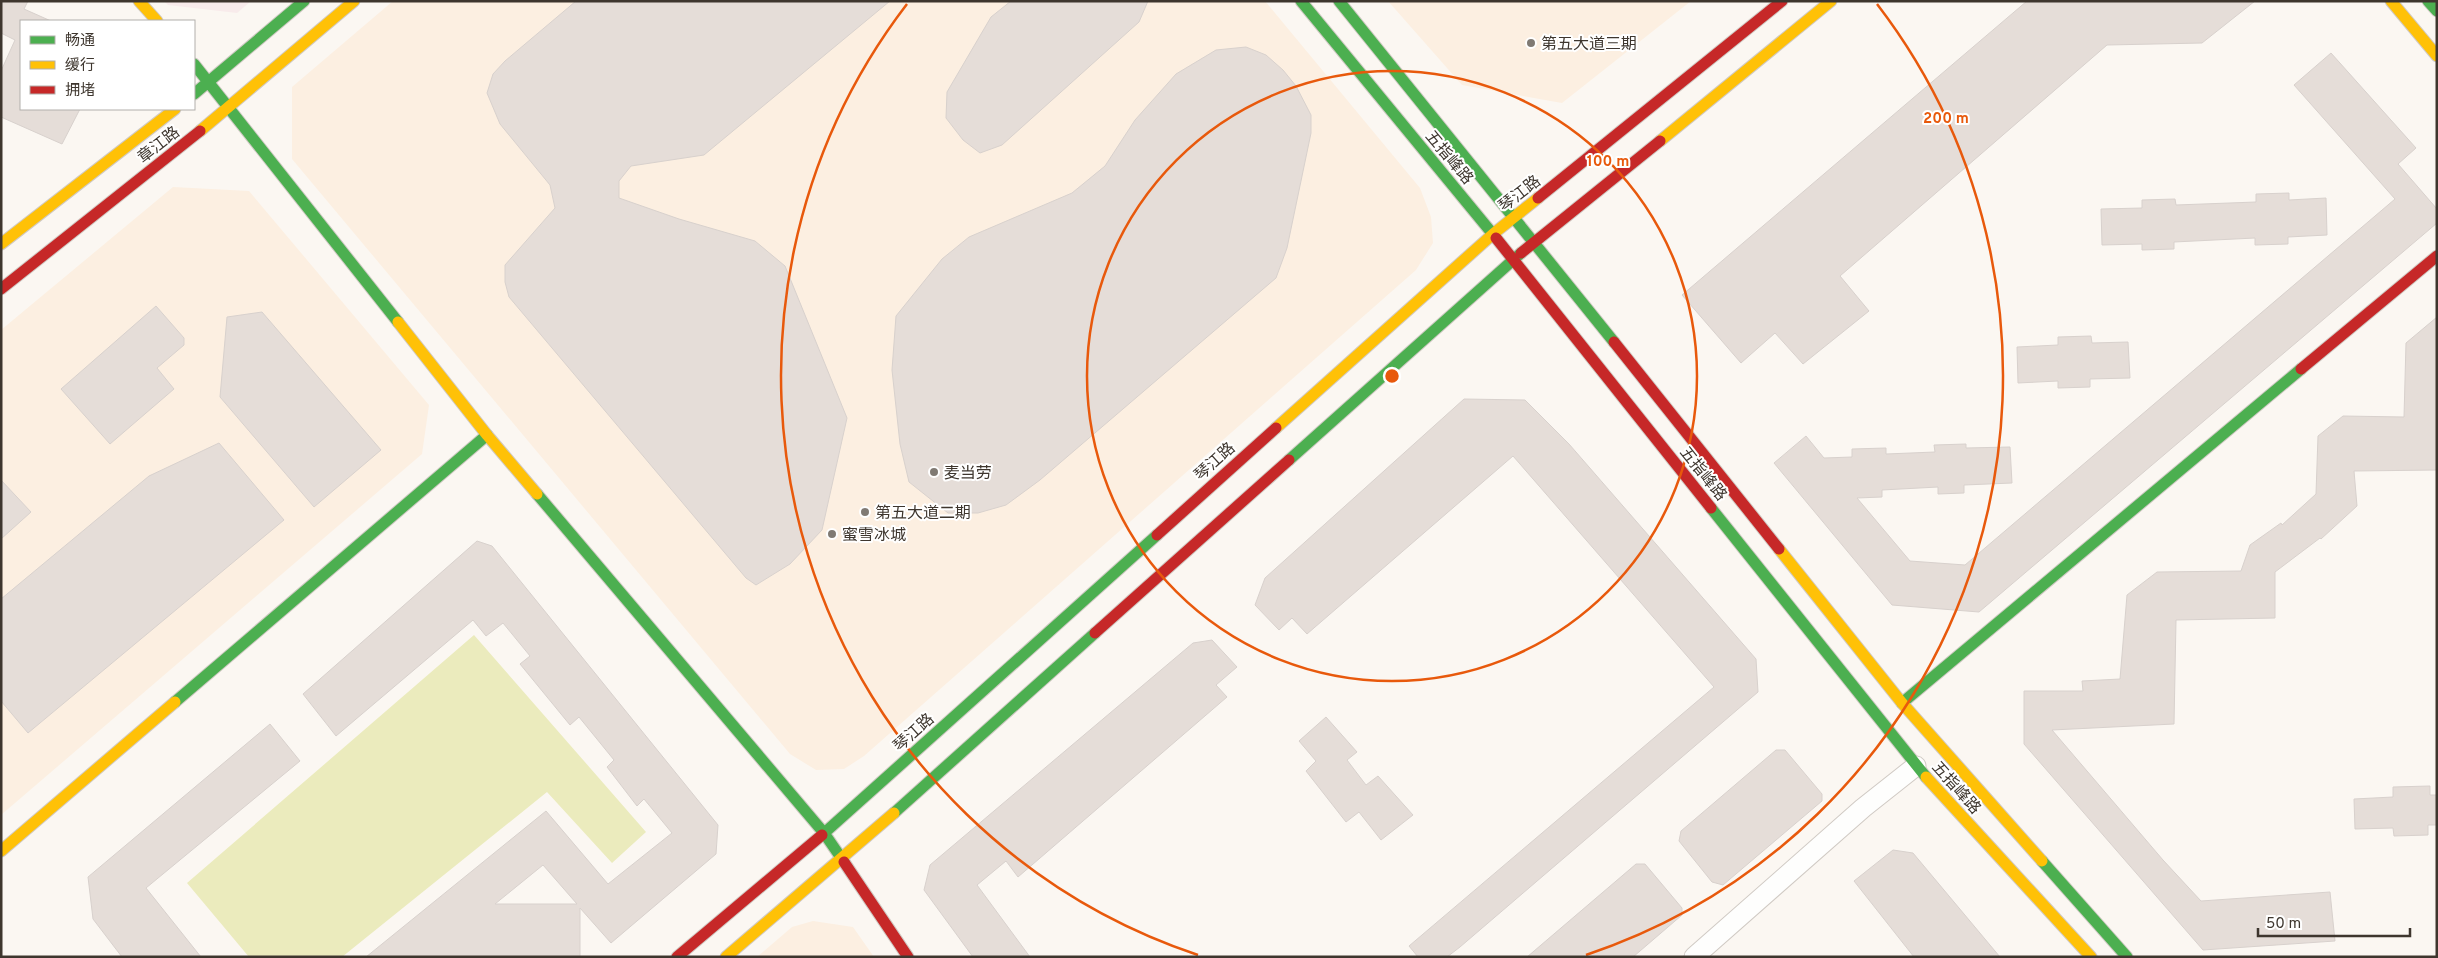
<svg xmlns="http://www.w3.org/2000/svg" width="2438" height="958" font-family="Overpass,'Noto Sans SC',sans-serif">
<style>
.built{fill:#fcefe1}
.education{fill:#f8ebeb}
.green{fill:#ebebbd}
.building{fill:#e5ddd8;stroke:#d8d1cd;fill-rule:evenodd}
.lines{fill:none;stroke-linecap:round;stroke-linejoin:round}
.street-casing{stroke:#d0cac4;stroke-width:21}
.fast-casing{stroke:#d0cac4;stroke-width:13}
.slow-casing{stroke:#d0cac4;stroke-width:13}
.jam-casing{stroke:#d0cac4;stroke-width:13}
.street{stroke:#fefefd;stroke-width:19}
.fast{stroke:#4caf50;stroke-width:11}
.slow{stroke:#ffc107;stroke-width:11}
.jam{stroke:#c62828;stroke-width:11}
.ring{fill:none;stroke:#e8590c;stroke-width:2.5}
.poi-dot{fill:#807a73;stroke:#fff;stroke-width:2}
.labels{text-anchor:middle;stroke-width:4;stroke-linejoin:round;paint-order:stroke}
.poi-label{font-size:16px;fill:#3e362e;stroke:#fff;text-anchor:start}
.street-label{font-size:16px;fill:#3e362e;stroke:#fff}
.centre{fill:#e8590c;stroke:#fff;stroke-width:2.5}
.ring-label{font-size:15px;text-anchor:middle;font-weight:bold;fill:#e8590c;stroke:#fff;stroke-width:4;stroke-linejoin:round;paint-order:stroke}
</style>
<rect width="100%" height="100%" fill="#fbf7f2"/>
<!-- built -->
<path class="built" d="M393,1H1265L1420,188L1431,217L1433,243L1416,270L864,756L844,769L816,770L790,754L292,159V87Z
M1388,1H1691L1562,103L1462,85Z
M173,187L249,191L429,405L422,454L1,815V330Z
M813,921L853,927L874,957H757L792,927Z"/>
<!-- education -->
<path class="education" d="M164,1H251L237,13L168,5Z"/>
<!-- green -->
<path class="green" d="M474,635L646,832L612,863L547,792L342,957H249L187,883Z"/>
<!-- building -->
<path class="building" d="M1,1H28L24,9L51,21H21V109H80L62,144L1,117V71L15,40L1,33Z
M576,1H890L704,155L631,166L619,181V198L679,219L755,241L785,266L847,418L822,530L790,564L756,585L746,578L509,297L505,282V265L555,208L550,185L500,124L487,93L493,74L505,61Z
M1011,1H1148L1139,22L1002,145L980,153L963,140L946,118L947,92L991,17Z
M2027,1H2255L2202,43L2107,45L1840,276L1869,311L1803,364L1775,333L1741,363L1682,295Z
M1246,47L1266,55L1283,70L1296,86L1311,115V133L1287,248L1276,278L1040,480L1006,505L978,513H948L909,482L900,444L892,370L896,316L942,259L969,237L1072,193L1105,166L1135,120L1176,74L1216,50Z
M2331,53L2416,148L2398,164L2437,209V223L1979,612L1892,605L1774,463L1806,436L1824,458L1852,457V449L1886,448V454L1935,452L1934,445L1966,444V448L2010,447L2012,483L1964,485V493L1938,494V487L1882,490V497L1857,498L1910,561L1965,565L2395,199L2294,85Z
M2289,193V200L2326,198L2327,235L2288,237V244L2255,245V238L2174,242V249L2142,250V244L2102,245L2101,209L2142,208V200L2175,199L2176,205L2256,202V194Z
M156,306L184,338V345L157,368L174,389L110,444L61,389Z
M262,312L381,450L314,507L220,397L227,317Z
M2437,317V470L2354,471L2357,506L2321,539L2320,538L2275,572V618L2176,620L2174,724L2052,730L2163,860L2201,901L2330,892L2335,941L2203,950L2024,744V691H2083L2082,681L2120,679L2127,595L2157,572L2241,571L2250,545L2281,523L2282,525L2316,494L2318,436L2343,416L2404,417L2406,343Z
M2091,336L2092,343L2128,342L2130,378L2090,379V387L2058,388V381L2018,383L2017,347L2058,345V337Z
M1464,399L1525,400L1569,444L1756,659L1758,692L1460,947L1447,957H1418L1409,946L1714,687L1513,456L1307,634L1292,618L1279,630L1255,605L1265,578Z
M219,443L284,520L28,733L1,701V599L149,476Z
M1,480L31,512L1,539Z
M477,541L492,546L718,825L716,854L611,943L580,908V957H366L546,811L608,884L672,833L644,799L637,806L607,767L614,760L579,717L570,725L520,664L530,656L503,623L486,636L473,620L336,736L303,694ZM543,865L577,904H495Z
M1212,640L1237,667L1216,685L1227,697L1018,877L1006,861L977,885L1030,957H973L924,890L930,865L1193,643Z
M1326,717L1357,752L1347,760L1366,785L1378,776L1413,815L1381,840L1359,812L1346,822L1306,771L1316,761L1299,741Z
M270,724L300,761L146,888L201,957H122L93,919L88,877Z
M1776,750H1785L1822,794V801L1723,885L1712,882L1679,841L1681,831Z
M2430,786V795H2437V825H2428V835L2394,836L2393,828L2355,829L2354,799L2393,797V787Z
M1893,850L1913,853L2000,957H1914L1854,881Z
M1636,864H1645L1682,908V915L1633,957H1527Z"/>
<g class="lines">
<!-- street casing -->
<g class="street-casing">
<path id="street" d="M1694,957L1863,808L1916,766"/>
</g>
<!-- fast casing -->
<g class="fast-casing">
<path id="fast" d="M1301,1L1496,238
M1339,1L1614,342
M2428,1L2437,11
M194,64L398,322
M194,94L304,1
M1289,460L1521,253
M537,494L824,833L844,862
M1711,508L1926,777
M175,702L487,435
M1902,703L2301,369
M894,813L1095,633
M822,835L1157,535
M2042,861L2127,957"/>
</g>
<!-- slow casing -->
<g class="slow-casing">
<path id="slow" d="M139,1L157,21
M2391,1L2437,56
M200,131L354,1
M1660,141L1831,1
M1,244L175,109
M398,322L487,435L537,494
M1276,428L1493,234L1538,198
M1779,549L1902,703L2042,861
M1926,777L2091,957
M1,851L175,702
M726,957L894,813"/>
</g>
<!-- jam casing -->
<g class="jam-casing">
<path id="jam" d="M1538,198L1782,1
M1496,238L1711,508
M1521,253L1660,141
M1,289L200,131
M1614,342L1779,549
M2301,369L2437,256
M1157,535L1276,428
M1095,633L1289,460
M844,862L908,957
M677,957L822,835"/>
</g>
<!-- street -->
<use href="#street" class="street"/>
<!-- fast -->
<use href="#fast" class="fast"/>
<!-- slow -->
<use href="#slow" class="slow"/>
<!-- jam -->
<use href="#jam" class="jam"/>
</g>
<!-- distance rings -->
<g class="ring">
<circle cx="1392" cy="376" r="305"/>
<path d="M1198 955A611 611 0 0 1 907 4M1877 4A611 611 0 0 1 1586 955"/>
</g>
<!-- markers -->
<g class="poi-dot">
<circle cx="1531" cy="43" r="5"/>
<circle cx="934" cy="472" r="5"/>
<circle cx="865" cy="512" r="5"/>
<circle cx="832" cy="534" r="5"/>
</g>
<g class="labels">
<!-- poi labels -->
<g class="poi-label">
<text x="1541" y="49">第五大道三期</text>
<text x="944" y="478">麦当劳</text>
<text x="875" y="518">第五大道二期</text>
<text x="842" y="540">蜜雪冰城</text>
</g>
<!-- street labels -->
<g class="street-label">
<text transform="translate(158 144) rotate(-38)" y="6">章江路</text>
<text transform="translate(1450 157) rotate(50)" y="6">五指峰路</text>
<text transform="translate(1519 193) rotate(-38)" y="6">琴江路</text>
<text transform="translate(1214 461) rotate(-42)" y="6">琴江路</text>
<text transform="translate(1704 473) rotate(51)" y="6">五指峰路</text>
<text transform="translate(913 732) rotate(-42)" y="6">琴江路</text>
<text transform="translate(1957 787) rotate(48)" y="6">五指峰路</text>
</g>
</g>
<circle cx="1392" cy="376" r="8" class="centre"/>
<g class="ring-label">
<text x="1946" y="123">200 m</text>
<text x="1608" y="166">100 m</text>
</g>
<!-- border -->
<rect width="2438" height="958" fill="none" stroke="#3e362e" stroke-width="5"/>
<!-- legend -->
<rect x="20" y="20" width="175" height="90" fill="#ffffff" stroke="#b2afab"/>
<rect x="30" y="36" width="25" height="8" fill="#4caf50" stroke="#b2afab"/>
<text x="65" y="45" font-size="15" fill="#3e362e">畅通</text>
<rect x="30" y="61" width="25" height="8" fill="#ffc107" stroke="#b2afab"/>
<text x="65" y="70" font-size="15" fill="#3e362e">缓行</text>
<rect x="30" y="86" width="25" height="8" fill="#c62828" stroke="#b2afab"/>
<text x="65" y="95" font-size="15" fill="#3e362e">拥堵</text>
<!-- scale -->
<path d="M2258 928v8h152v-8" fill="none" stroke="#3e362e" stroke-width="2.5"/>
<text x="2266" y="928" font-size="15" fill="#3e362e" stroke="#ffffff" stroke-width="4" paint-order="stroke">50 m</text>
</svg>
